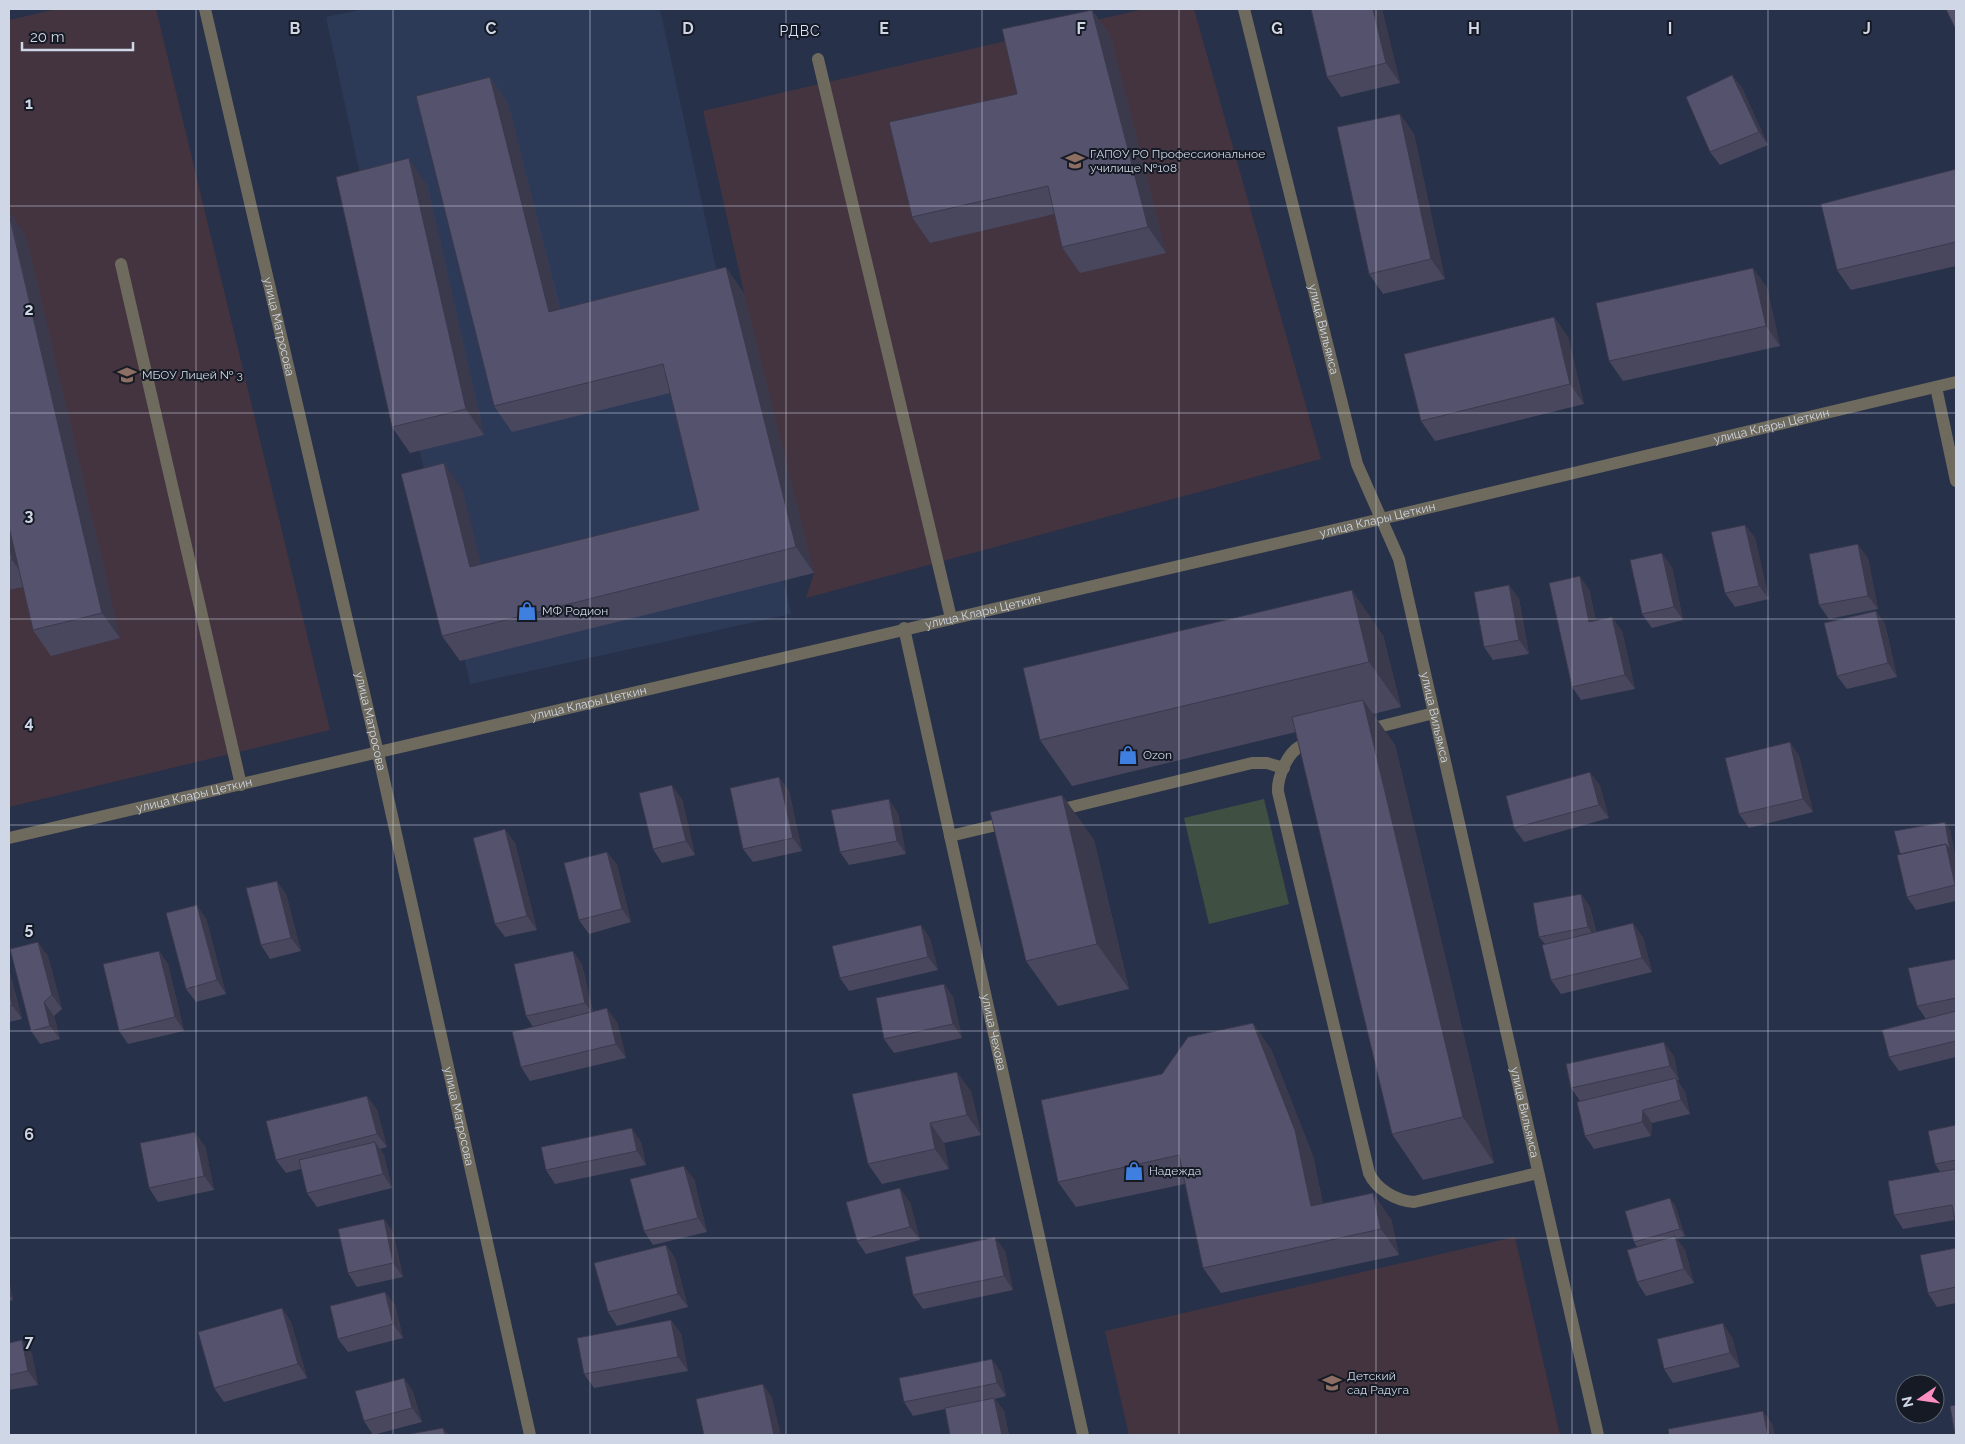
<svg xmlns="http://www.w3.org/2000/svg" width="1965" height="1444" font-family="Raleway,sans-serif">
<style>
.built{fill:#2d3a57}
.education{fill:#443440}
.green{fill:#3f5043}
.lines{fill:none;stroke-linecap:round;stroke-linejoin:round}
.minor{stroke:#6e6a5d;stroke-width:12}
.wall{fill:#48475e}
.shaded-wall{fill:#3b394c}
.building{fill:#54526d;stroke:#3b394c}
.grid{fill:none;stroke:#cfd6e5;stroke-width:1;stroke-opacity:0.55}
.labels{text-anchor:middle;stroke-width:4;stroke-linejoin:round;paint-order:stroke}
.poi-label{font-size:12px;fill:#cfd6e5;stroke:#151a24;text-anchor:start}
.street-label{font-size:12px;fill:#cfd6e5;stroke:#151a24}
.neighbourhood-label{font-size:14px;letter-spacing:1px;fill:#d8e4fc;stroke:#151a24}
.grid-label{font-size:16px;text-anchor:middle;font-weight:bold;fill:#cfd6e5;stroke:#151a24;stroke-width:4;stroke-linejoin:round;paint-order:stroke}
</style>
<rect width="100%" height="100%" fill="#273149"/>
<!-- built -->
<path class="built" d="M364,9H660L791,614L470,684L326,17Z"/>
<!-- education -->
<path class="education" d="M57,9H156L330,730L9,807V20Z
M1144,9H1194L1321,459L806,598L814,573L744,293L703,111Z
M1515,1237L1560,1435H1129L1105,1331Z"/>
<!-- green -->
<path class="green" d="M1264,799L1289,904L1209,924L1184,818Z"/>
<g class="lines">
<!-- minor -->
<g class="minor">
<path id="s1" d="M205,9L378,753L530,1435"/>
<path id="s2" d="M1244,9L1357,464L1399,559L1598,1435"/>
<path d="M818,59L951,618"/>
<path d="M121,264L241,785"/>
<path d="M1936,387L1956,481"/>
<path id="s3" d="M904,628L1083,1435"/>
<path d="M1366,730L1434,713"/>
<path d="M1315,742C1310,743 1304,744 1299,747C1287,754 1277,778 1278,792L1369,1173C1376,1189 1396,1201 1414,1202L1538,1173"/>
<path d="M1055,811L1252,763H1267L1284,768"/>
<path d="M950,836L1009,822"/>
<path id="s4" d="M9,838L1381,519L1956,382"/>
</g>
</g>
<!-- wall -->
<path class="wall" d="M1382,9L1400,83L1341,97L1327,77Z
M1092,10L1110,35L1166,253L1080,273L1062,247L1054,214L930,243L912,217L1017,94Z
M1732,75L1742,88L1768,145L1720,165L1710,152Z
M490,77L508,103L560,309L744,293L814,573L460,661L442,636L462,489L481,565L699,510L670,393L512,432L494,406Z
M1400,114L1414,134L1445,279L1383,294L1369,274Z
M1956,169V266L1851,290L1837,270Z
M427,184L484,435L410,453L392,427Z
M9,211L26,236L120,638L51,656L33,630L23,587L9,590Z
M1767,287L1780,346L1623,381L1609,361Z
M1554,317L1568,337L1584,404L1435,441L1421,421Z
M1745,525L1755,538L1769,599L1735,607L1725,593Z
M1868,558L1878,609L1829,619L1819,605Z
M1672,567L1683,620L1652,628L1642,614Z
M1509,585L1519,599L1529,654L1493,660L1484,647Z
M1589,589L1596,621L1622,631L1635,689L1581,700L1572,687Z
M1876,611L1885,624L1897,677L1847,689L1837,676Z
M1383,635L1401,707L1373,714L1395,745L1494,1163L1423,1180L1392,1134L1296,732L1072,786L1040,740Z
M1790,742L1799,756L1813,812L1749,828L1739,814Z
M1590,772L1600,786L1609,818L1524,842L1514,828Z
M779,777L789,791L802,851L753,862L743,849Z
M1062,795L1094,840L1129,989L1058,1006L1026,961Z
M682,799L695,855L662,863L653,849Z
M898,813L906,854L849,865L840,852Z
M505,829L515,843L537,930L505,937L495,924Z
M1950,829L1956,861V901L1916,910L1907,897L1900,854Z
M607,852L617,865L631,922L589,934L579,920Z
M286,894L301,951L270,959L261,945Z
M1581,894L1590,907L1596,932L1643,937L1652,972L1561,994L1551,980L1545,944L1539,937Z
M206,918L226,994L196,1002L186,989Z
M921,925L930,939L938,970L849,991L840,978Z
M159,951L168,964L184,1031L128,1044L119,1031Z
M573,951L582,965L593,1012L617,1022L626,1058L530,1081L521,1067L533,1027L526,1016Z
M48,956L62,1009L54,1016L60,1039L40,1044L31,1031Z
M1956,959V1057L1899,1071L1889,1057L1926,1019L1917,1006Z
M9,969L22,1019L9,1022Z
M944,984L953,997L962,1038L894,1053L884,1039Z
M1271,1049L1313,1156L1323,1204L1391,1219L1399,1255L1221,1293L1203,1268L1185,1184L1076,1207L1058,1182L1162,1074Z
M1674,1056L1679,1080H1677L1685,1092L1690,1114L1652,1123L1651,1136L1594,1149L1585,1136L1580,1101L1571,1088Z
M971,1091L981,1135L944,1143L949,1169L882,1184L868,1164Z
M367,1096L377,1110L387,1147L380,1149L384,1155L392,1188L317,1207L307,1193L301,1169L286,1173L276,1160Z
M1956,1125V1226L1955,1220L1903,1229L1894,1215L1940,1172L1935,1164Z
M641,1142L646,1165L555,1184L546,1170Z
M205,1146L214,1190L158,1202L149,1188Z
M694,1179L707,1232L653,1245L644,1231Z
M910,1202L920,1240L866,1254L857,1241Z
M1675,1205L1685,1236L1676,1238L1685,1250L1694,1283L1646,1296L1637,1282V1247L1634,1242Z
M384,1219L393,1232L403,1277L357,1287L348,1273Z
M666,1245L675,1258L688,1307L617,1326L608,1312Z
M1956,1248V1303L1937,1307L1928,1293Z
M1005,1251L1013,1290L923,1309L913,1295Z
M9,1280L13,1300L9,1301Z
M385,1292L395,1305L403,1338L348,1352L338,1339Z
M282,1308L291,1322L307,1378L224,1402L214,1388Z
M671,1320L681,1334L688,1371L594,1388L584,1374Z
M1732,1337L1740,1367L1673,1383L1664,1369Z
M22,1340L32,1354L38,1385L9,1390V1343Z
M992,1359L1001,1373L1006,1396L995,1399L1004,1411L1009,1435H950L945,1409L913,1416L904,1402Z
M404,1378L413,1392L422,1422L373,1435L364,1421Z"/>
<!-- shaded-wall -->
<path class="shaded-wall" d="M1373,9H1382L1400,83L1386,63Z
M1092,10L1110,35L1166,253L1148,227Z
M1732,75L1742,88L1768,145L1759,132Z
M490,77L508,103L567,338L549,312Z
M1400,114L1414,134L1445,279L1431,259Z
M409,158L427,184L484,435L466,409Z
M9,211L26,236L120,638L102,613Z
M726,267L744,293L814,573L796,547Z
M1753,268L1767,287L1780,346L1766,326Z
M1554,317L1568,337L1584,404L1570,384Z
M444,463L462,489L488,593L470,567Z
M9,504L30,585L12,560L9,543Z
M1745,525L1755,538L1769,599L1759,586Z
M1858,544L1868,558L1878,609L1868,596Z
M1662,553L1672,567L1683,620L1674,607Z
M1580,576L1589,589L1599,636L1589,622Z
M1509,585L1519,599L1529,654L1519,640Z
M1352,590L1383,635L1401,707L1369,662Z
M1876,611L1885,624L1897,677L1888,663Z
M1612,617L1622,631L1635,689L1625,675Z
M1363,700L1395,745L1494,1163L1463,1117Z
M1790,742L1799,756L1813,812L1803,799Z
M1590,772L1600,786L1609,818L1599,805Z
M779,777L789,791L802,851L793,838Z
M672,785L682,799L695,855L686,841Z
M1062,795L1094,840L1129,989L1097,944Z
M889,799L898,813L906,854L897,841Z
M1945,822L1950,829L1956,861V886L1946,844Z
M505,829L515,843L537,930L527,916Z
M607,852L617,865L631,922L622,909Z
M277,881L286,894L301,951L291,938Z
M1581,894L1590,907L1597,941L1588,927Z
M197,905L206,918L226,994L217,980Z
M1633,923L1643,937L1652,972L1642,958Z
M921,925L930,939L938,970L928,957Z
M38,942L48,956L62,1009L52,995Z
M159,951L168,964L184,1031L175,1017Z
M573,951L582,965L594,1016L585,1003Z
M9,969L22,1019L12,1005L9,991Z
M944,984L953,997L962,1038L953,1024Z
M44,1002L54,1016L60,1039L50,1026Z
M607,1008L617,1022L626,1058L616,1044Z
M1253,1023L1271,1049L1313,1156L1329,1232L1311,1206Z
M1664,1042L1674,1056L1679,1080L1670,1066Z
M957,1072L971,1091L981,1135L967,1115Z
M1676,1078L1685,1092L1690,1114L1681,1100Z
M367,1096L377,1110L387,1147L377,1134Z
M1643,1110L1652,1123L1651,1136L1642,1122Z
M930,1123L944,1143L949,1169L935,1149Z
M632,1128L641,1142L646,1165L637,1151Z
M195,1132L205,1146L214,1190L204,1176Z
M375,1142L384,1155L392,1188L383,1174Z
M684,1166L694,1179L707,1232L698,1218Z
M900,1188L910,1202L920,1240L910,1227Z
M1373,1193L1391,1219L1399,1255L1381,1229Z
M1670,1198L1675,1205L1685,1236L1680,1229Z
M384,1219L393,1232L403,1277L393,1263Z
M1675,1236L1685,1250L1694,1283L1684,1269Z
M995,1237L1005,1251L1013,1290L1004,1276Z
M666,1245L675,1258L688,1307L678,1294Z
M9,1280L13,1300L9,1294Z
M385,1292L395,1305L403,1338L393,1324Z
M282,1308L291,1322L307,1378L298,1364Z
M671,1320L681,1334L688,1371L678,1357Z
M1723,1323L1732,1337L1740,1367L1730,1353Z
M22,1340L32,1354L38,1385L28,1371Z
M992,1359L1001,1373L1006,1396L997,1383Z
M404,1378L413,1392L422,1422L412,1408Z
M763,1384L772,1397L781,1435H774Z
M994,1398L1004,1411L1009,1435H1002Z
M1763,1411L1773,1425L1775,1435H1768Z
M443,1428L449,1435H445Z"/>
<!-- building -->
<path class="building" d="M1311,9H1373L1386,63L1327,77Z
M1946,9H1956V30Z
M1092,10L1148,227L1062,247L1048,186L912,217L889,122L1017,94L1002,29Z
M1732,75L1759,132L1710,152L1686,97Z
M490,77L549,312L726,267L796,547L442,636L401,474L444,463L470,567L699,510L663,364L494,406L416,96Z
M1400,114L1431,259L1369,274L1337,127Z
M409,158L466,409L392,427L336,177Z
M1956,169V242L1837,270L1821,204Z
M9,214L102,613L33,630L9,527Z
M1753,268L1766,326L1609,361L1596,303Z
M1554,317L1570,384L1421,421L1404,354Z
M1745,525L1759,586L1725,593L1711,532Z
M9,543L12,560H9Z
M1858,544L1868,596L1819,605L1809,554Z
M1662,553L1674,607L1642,614L1630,560Z
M1580,576L1589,622L1612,617L1625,675L1572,687L1549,583Z
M1509,585L1519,640L1484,647L1474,592Z
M1352,590L1369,662L1040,740L1023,668Z
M1876,611L1888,663L1837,676L1824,623Z
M1363,700L1463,1117L1392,1134L1292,717Z
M1790,742L1803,799L1739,814L1725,758Z
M1590,772L1599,805L1514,828L1506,796Z
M779,777L793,838L743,849L730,788Z
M672,785L686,841L653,849L639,793Z
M1062,795L1097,944L1026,961L990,812Z
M889,799L897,841L840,852L831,810Z
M1945,822L1950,850L1946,844L1900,854L1894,831Z
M505,829L527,916L495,924L473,838Z
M1946,844L1955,885L1907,897L1897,855Z
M607,852L622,909L579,920L564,863Z
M277,881L291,938L261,945L246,888Z
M1581,894L1588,927L1539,937L1533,903Z
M197,905L217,980L186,989L166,913Z
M1633,923L1642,958L1551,980L1542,945Z
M921,925L928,957L840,978L832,946Z
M38,942L52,995L44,1002L50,1026L31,1031L10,949Z
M159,951L175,1017L119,1031L103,964Z
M573,951L585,1003L526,1016L514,964Z
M1956,959V998L1917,1006L1908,968Z
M944,984L953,1024L884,1039L876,998Z
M9,991L12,1005L9,1006Z
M607,1008L616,1044L521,1067L512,1032Z
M1956,1011V1041L1889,1057L1882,1030Z
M1253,1023L1295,1130L1311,1206L1373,1193L1381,1229L1203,1268L1179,1155L1058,1182L1041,1100L1162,1074L1188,1037Z
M1664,1042L1670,1066L1571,1088L1566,1064Z
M957,1072L967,1115L930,1123L935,1149L868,1164L852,1094Z
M1676,1078L1681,1100L1643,1110L1642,1122L1585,1136L1577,1102Z
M367,1096L377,1134L276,1160L266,1121Z
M1956,1125V1160L1935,1164L1928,1131Z
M632,1128L637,1151L546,1170L541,1147Z
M195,1132L204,1176L149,1188L140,1143Z
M375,1142L383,1174L307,1193L299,1160Z
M684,1166L698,1218L644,1231L630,1179Z
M1956,1169V1226L1952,1205L1894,1215L1888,1181Z
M900,1188L910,1227L857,1241L846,1202Z
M1670,1198L1680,1229L1634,1242L1625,1211Z
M384,1219L393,1263L348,1273L338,1229Z
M1675,1236L1684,1269L1637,1282L1627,1250Z
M995,1237L1004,1276L913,1295L905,1257Z
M666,1245L678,1294L608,1312L594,1263Z
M1956,1248V1287L1928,1293L1920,1255Z
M385,1292L393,1324L338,1339L330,1306Z
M282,1308L298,1364L214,1388L198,1332Z
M671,1320L678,1357L584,1374L577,1338Z
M1723,1323L1730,1353L1664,1369L1657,1339Z
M22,1340L28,1371L9,1375V1343Z
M992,1359L997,1383L904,1402L899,1378Z
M404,1378L412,1408L364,1421L355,1391Z
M763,1384L774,1435H704L696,1399Z
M994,1398L1002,1435H950L945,1408Z
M1956,1405V1435H1955L1950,1406Z
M1763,1411L1768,1435H1669L1668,1429Z
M443,1428L445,1435H405Z"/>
<!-- grid -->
<path class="grid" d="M196,9V1435M393,9V1435M590,9V1435M786,9V1435M982,9V1435M1179,9V1435M1376,9V1435M1572,9V1435M1768,9V1435M9,206H1956M9,413H1956M9,619H1956M9,825H1956M9,1031H1956M9,1238H1956"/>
<!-- icons -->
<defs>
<g id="university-bare" transform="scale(1.5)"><path d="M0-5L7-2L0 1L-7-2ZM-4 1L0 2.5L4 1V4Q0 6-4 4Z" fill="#8d6e63" stroke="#151a24" stroke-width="2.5" paint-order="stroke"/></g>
<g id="school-bare" transform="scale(1.5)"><path d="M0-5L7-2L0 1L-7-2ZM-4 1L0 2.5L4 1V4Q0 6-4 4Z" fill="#8d6e63" stroke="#151a24" stroke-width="2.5" paint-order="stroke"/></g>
<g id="shop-bare" transform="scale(1.5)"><path d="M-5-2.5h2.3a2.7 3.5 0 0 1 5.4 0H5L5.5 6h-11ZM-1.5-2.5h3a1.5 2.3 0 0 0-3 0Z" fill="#3f7fe0" stroke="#151a24" stroke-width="2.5" paint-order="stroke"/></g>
</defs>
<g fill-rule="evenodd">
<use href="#university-bare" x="1075" y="161"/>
<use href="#school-bare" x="127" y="375"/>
<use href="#shop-bare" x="527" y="611"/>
<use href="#shop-bare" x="1128" y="755"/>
<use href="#shop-bare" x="1134" y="1171"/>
<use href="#school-bare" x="1332" y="1383"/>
</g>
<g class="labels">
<!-- poi labels -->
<g class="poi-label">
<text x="1090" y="158">ГАПОУ РО Профессиональное<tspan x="1090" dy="14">училище №108</tspan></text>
<text x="142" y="379">МБОУ Лицей № 3</text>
<text x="542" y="615">МФ Родион</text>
<text x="1143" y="759">Ozon</text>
<text x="1149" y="1175">Надежда</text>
<text x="1347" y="1380">Детский<tspan x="1347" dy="14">сад Радуга</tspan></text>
</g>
<!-- street labels -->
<g class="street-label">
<text dy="4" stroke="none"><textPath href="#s1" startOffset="326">улица Матросова</textPath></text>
<text dy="4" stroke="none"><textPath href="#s2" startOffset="330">улица Вильямса</textPath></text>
<text dy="4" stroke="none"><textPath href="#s4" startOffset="1810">улица Клары Цеткин</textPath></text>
<text dy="4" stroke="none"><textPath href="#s4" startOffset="1405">улица Клары Цеткин</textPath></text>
<text dy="4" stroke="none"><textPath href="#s4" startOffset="1000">улица Клары Цеткин</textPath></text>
<text dy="4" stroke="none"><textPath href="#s4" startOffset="595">улица Клары Цеткин</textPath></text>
<text dy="4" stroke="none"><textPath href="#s2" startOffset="735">улица Вильямса</textPath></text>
<text dy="4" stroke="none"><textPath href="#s1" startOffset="731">улица Матросова</textPath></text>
<text dy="4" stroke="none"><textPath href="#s4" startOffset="190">улица Клары Цеткин</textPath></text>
<text dy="4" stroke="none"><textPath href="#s3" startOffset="414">улица Чехова</textPath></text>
<text dy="4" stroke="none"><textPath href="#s2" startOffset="1140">улица Вильямса</textPath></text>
<text dy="4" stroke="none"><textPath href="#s1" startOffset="1136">улица Матросова</textPath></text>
</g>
<!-- neighbourhood labels -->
<g class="neighbourhood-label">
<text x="800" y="36">РДВС</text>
</g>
</g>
<g class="grid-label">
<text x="295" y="34">B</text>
<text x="491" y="34">C</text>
<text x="688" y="34">D</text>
<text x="884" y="34">E</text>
<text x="1081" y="34">F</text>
<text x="1277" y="34">G</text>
<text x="1474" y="34">H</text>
<text x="1670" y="34">I</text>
<text x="1867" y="34">J</text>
<text x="29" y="109">1</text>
<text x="29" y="315">2</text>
<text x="29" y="521">3</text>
<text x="29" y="728">4</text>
<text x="29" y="934">5</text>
<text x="29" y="1140">6</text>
<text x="29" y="1347">7</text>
</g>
<!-- border -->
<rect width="1965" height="1444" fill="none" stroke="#cfd6e5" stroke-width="20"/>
<!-- north arrow -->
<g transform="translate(1920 1399) rotate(257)"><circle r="24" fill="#151a24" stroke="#5f6571"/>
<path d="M0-4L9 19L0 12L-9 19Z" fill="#fc8fc1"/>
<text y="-8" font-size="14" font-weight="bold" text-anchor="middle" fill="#cfd6e5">N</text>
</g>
<!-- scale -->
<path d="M22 42v8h111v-8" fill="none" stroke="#cfd6e5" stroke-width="2.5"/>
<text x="30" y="42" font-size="15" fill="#cfd6e5" stroke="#151a24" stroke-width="4" paint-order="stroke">20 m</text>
</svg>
